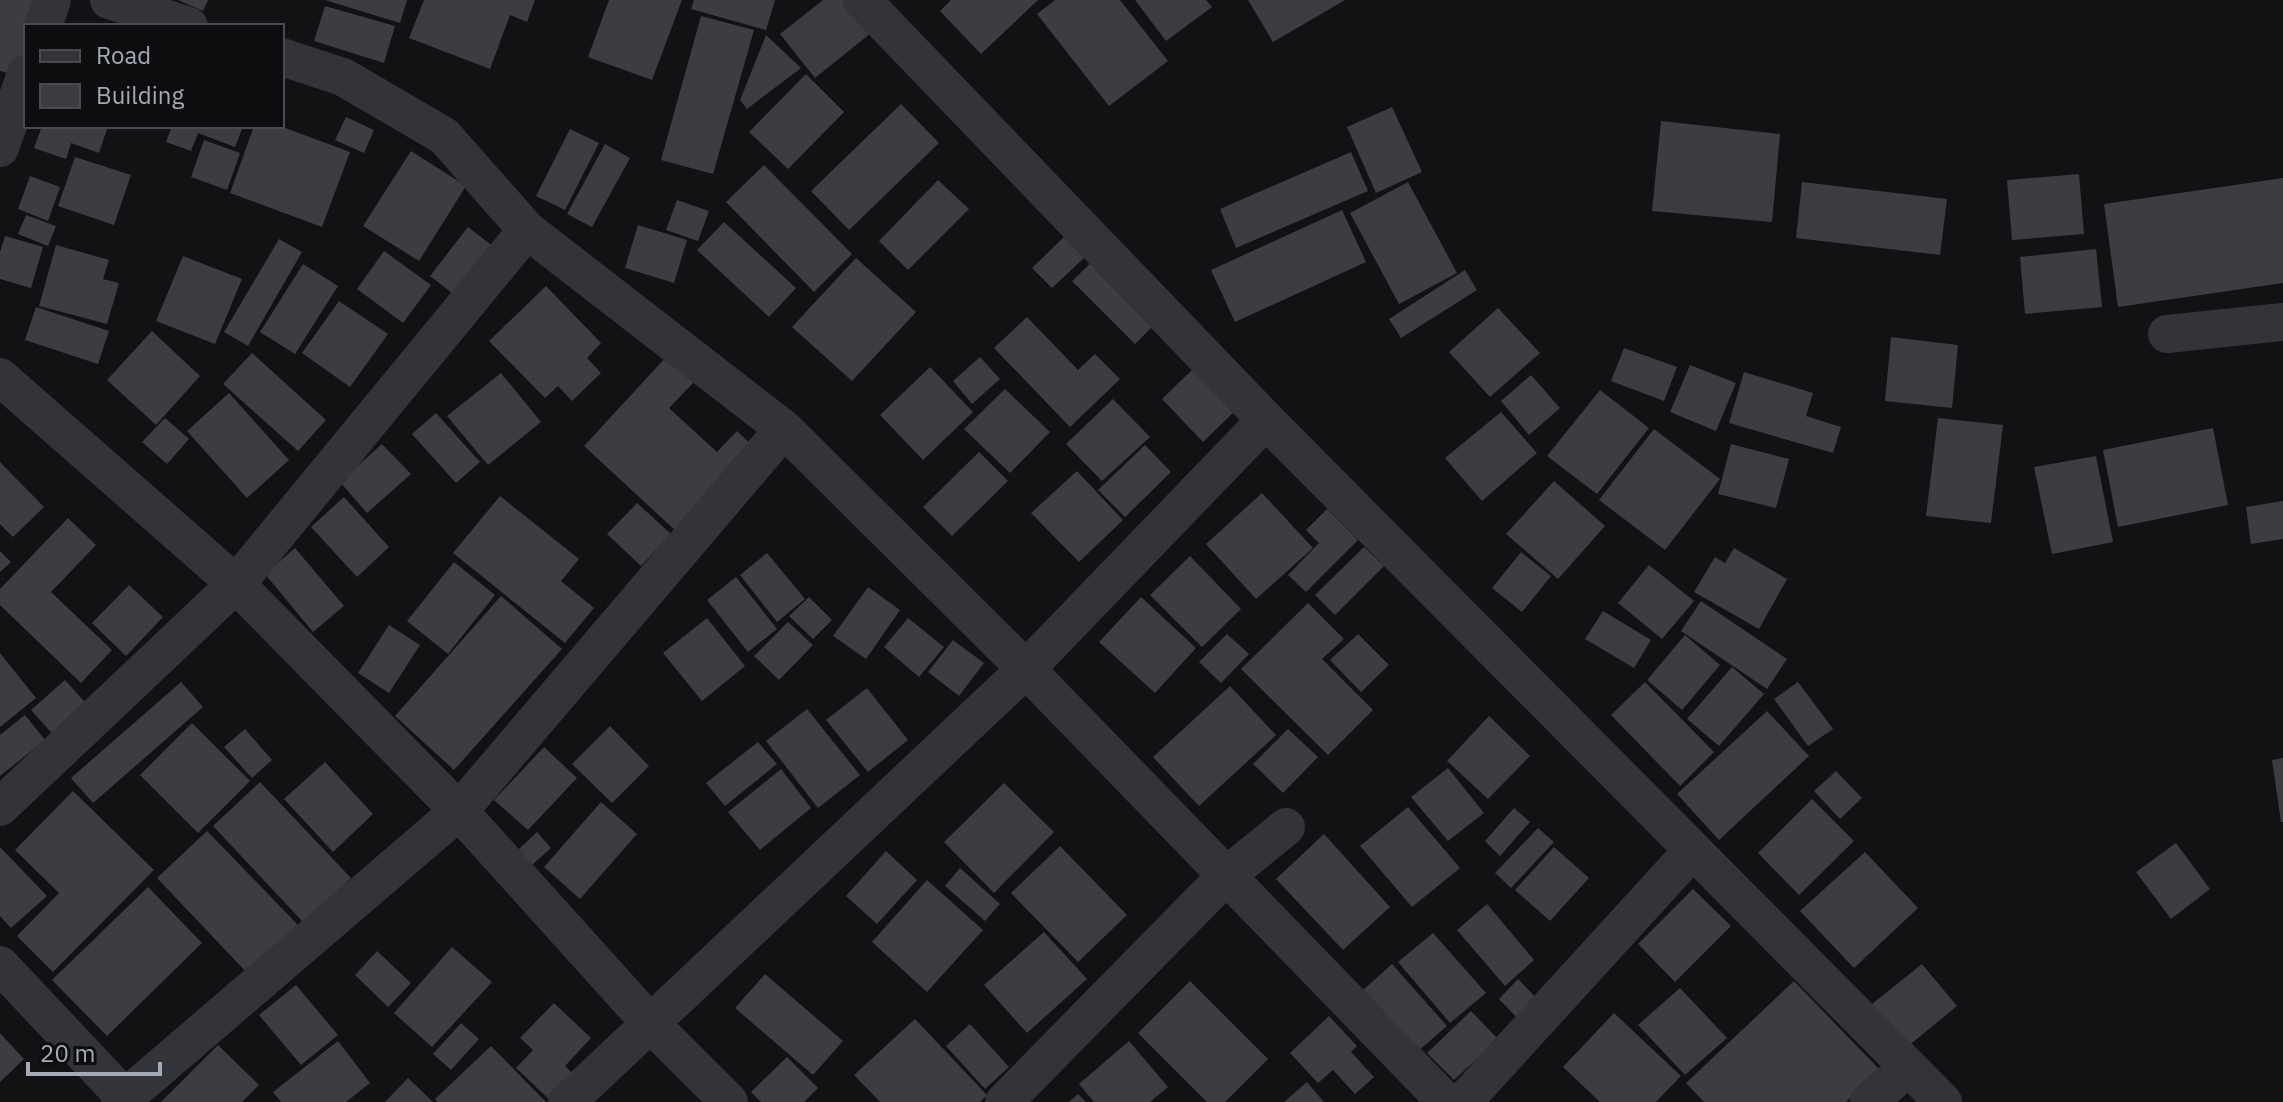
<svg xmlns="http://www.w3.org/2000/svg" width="2283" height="1102" font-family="'IBM Plex Sans',sans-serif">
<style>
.building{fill:#3c3d41}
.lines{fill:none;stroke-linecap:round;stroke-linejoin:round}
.street{stroke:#333439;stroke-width:38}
</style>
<rect width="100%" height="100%" fill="#121214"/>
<!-- building -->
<path class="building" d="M0,0H41L26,26V50L18,76L0,71Z
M178,0H208L203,11Z
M325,0H407L400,23Z
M424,0H535L527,22L510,15L490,69L409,38Z
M609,0H682L652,80L588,57Z
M694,0H775L766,30L691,9Z
M823,0H844L871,33L815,78L780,34Z
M951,0H1038L981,54L940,11Z
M1055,0H1120L1168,61L1109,106L1037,14Z
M1135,0H1206L1212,7L1166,41Z
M1248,0H1345L1273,42Z
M325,6L395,26L384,63L314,41Z
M701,16L754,30L713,174L661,160Z
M766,35L801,68L747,109L740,100Z
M806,74L844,112L788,169L749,132Z
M901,104L939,143L849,230L811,191Z
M1392,107L1422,172L1376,193L1347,127Z
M346,117L374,130L364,153L335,140Z
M1661,121L1780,134L1772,222L1652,211Z
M42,126H108L99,153L71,143L66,159L34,148Z
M172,126H233L242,129L235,147L198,133L191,151L166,142Z
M254,126H280L350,152L322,227L230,193Z
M570,129L599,143L565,210L536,196Z
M204,140L240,153L227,190L191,177Z
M605,144L630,158L592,227L567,214Z
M411,151L466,186L419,261L363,226Z
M1351,152L1368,191L1236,248L1220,209Z
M75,157L131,175L114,225L58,206Z
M764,165L852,254L814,292L726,202Z
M2079,174L2084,234L2012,240L2007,180Z
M30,176L60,187L48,221L18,209Z
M2283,178V283L2118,307L2104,204Z
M938,180L969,209L908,270L879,241Z
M1408,182L1457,273L1399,304L1350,213Z
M1802,182L1947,199L1940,255L1796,238Z
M677,200L709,211L698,241L666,230Z
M1342,210L1366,262L1235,322L1211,270Z
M26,215L56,226L48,246L18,234Z
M724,222L796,288L769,317L697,250Z
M638,225L687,240L674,283L625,268Z
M468,227L494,247L456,296L430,276Z
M5,236L43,247L31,288L0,279V252Z
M1065,236L1085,257L1052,288L1032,268Z
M279,239L302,252L248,346L224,332Z
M56,245L109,260L103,279L119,283L107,324L39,306Z
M2096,249L2102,307L2025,314L2020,257Z
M384,251L431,285L403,323L357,289Z
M183,256L242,279L215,344L156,321Z
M856,258L916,312L852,381L792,327Z
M1094,260L1157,322L1135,344L1072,281Z
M303,264L338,286L295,354L260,332Z
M1465,270L1477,290L1401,338L1389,319Z
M546,286L601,343L587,358L601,373L572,401L558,386L545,398L489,341Z
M339,301L388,334L350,387L302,353Z
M36,307L109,331L98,364L25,340Z
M1498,308L1540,353L1490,397L1449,352Z
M1027,317L1078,370L1095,354L1120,379L1070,427L994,348Z
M152,331L200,376L156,425L107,380Z
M1891,337L1958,345L1952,408L1885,401Z
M1624,348L1677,367L1664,401L1611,381Z
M252,353L326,420L298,451L223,384Z
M668,355L696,380L669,408L717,452L737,431L755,448L677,532L584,446Z
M980,357L1000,379L972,404L953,381Z
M1690,365L1736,383L1716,431L1670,412Z
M930,367L973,412L923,460L880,415Z
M1195,367L1236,410L1203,442L1162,399Z
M1744,372L1813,393L1806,416L1841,427L1833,453L1729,423Z
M501,373L541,422L488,465L447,416Z
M1531,375L1560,408L1529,435L1501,401Z
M1005,389L1050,432L1010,473L964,429Z
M1600,390L1649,428L1597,494L1547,456Z
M229,393L289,460L247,498L187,431Z
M1113,399L1150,437L1102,481L1066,444Z
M1501,412L1537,453L1482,501L1445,458Z
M436,413L480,462L456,483L412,434Z
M165,418L189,439L167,464L142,442Z
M1938,418L2003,425L1991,523L1926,516Z
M2213,428L2228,505L2118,527L2103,450Z
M1654,429L1720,479L1665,550L1599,500Z
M382,444L411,474L367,513L340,482Z
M1731,444L1789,459L1776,508L1718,494Z
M1145,445L1171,472L1125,517L1098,490Z
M979,452L1008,481L952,536L923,507Z
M2096,456L2113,542L2052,554L2034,467Z
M0,462L44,507L13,537L0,524Z
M1077,471L1123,520L1079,562L1031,513Z
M1554,481L1605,526L1558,579L1506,534Z
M1262,493L1313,548L1256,599L1206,544Z
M500,496L579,559L561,581L594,608L565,643L453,553Z
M344,497L389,547L357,577L311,527Z
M2283,501V539L2251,544L2246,507Z
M637,503L671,534L641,566L607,534Z
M1327,509L1358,540L1306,592L1288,575L1319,543L1306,530Z
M68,518L96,545L51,592L112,650L81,683L0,605V589Z
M1364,547L1384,566L1335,615L1315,595Z
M295,548L344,606L313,632L265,574Z
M1734,548L1787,579L1759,629L1694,592L1715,557L1725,563Z
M0,551L11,562L0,572Z
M1521,552L1551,576L1522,612L1492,588Z
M767,553L805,599L777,622L740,575Z
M1190,556L1241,609L1202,647L1150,595Z
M454,562L495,595L448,654L407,621Z
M1649,565L1694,601L1662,639L1618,603Z
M736,577L777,629L748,652L707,600Z
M129,585L163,617L126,656L92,623Z
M868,587L900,610L866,659L833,636Z
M501,596L562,649L454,770L395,716Z
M809,597L832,620L813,639L789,616Z
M1141,597L1196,648L1155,693L1099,642Z
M1701,601L1787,659L1767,689L1681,631Z
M1308,603L1344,639L1322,659L1373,710L1328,755L1241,669Z
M1603,611L1651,640L1634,668L1585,639Z
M707,618L745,666L702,701L663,653Z
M908,618L944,647L919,677L884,647Z
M788,622L813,645L779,680L754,656Z
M389,625L420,645L389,693L358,673Z
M1227,634L1249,654L1221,683L1199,662Z
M1358,634L1389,665L1361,692L1330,660Z
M1685,635L1720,665L1682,710L1647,680Z
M953,640L984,663L959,696L928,672Z
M0,653L36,698L0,727Z
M1732,667L1764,694L1719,746L1687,719Z
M65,680L91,709L57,739L31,710Z
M181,682L203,707L93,803L71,778Z
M1645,682L1714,752L1680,786L1611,715Z
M1798,682L1833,729L1808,746L1774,699Z
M1230,686L1276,735L1199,806L1153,757Z
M867,688L908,740L868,772L826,720Z
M807,709L860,775L818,808L766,741Z
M1767,711L1809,756L1719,840L1677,794Z
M25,715L45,740L0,776V735Z
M1489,716L1530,756L1488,799L1447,761Z
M192,723L250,781L198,833L140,775Z
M610,726L649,766L612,803L572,764Z
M245,729L272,760L252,778L224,747Z
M1288,729L1318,757L1283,793L1253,764Z
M758,742L777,764L725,806L706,783Z
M544,747L577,778L528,830L494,800Z
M2283,758V822H2281L2272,760Z
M325,762L373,814L333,852L284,799Z
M1448,768L1484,813L1448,841L1411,797Z
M781,769L811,808L760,850L728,812Z
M1836,771L1862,798L1840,819L1814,791Z
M260,782L351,878L303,922L213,826Z
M1004,783L1054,832L994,893L944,842Z
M73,791L154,870L53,972L17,936L59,893L15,850Z
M1812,799L1854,841L1799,895L1758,853Z
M601,802L637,834L580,899L544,867Z
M1408,807L1460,868L1412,907L1360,846Z
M1514,808L1530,822L1500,856L1485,841Z
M1538,828L1554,842L1511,888L1495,873Z
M207,831L301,928L250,976L157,878Z
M537,832L551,848L532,865L518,850Z
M1324,834L1390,907L1343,950L1276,879Z
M2176,843L2210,889L2171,919L2136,872Z
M1060,846L1127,915L1078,962L1011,893Z
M0,847L47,896L11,928L0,916Z
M1554,847L1589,878L1550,921L1515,890Z
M886,851L917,880L877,924L846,896Z
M1865,852L1918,908L1854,968L1800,911Z
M960,868L1000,904L985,921L945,886Z
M927,880L983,930L927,992L872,942Z
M148,887L202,943L107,1036L52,980Z
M1693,889L1731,926L1675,982L1638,944Z
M1487,904L1534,960L1505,986L1457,930Z
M1044,932L1087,979L1027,1033L984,985Z
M1433,933L1486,993L1450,1023L1398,962Z
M452,947L492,982L432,1047L394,1013Z
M377,951L411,983L388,1007L355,975Z
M1392,964L1447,1026L1417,1052L1362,991Z
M1922,964L1957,1006L1907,1047L1872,1004Z
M765,974L843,1041L813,1075L735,1008Z
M1518,979L1541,1003L1521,1022L1499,999Z
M1190,981L1268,1059L1225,1102H1207L1138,1033Z
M1794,981L1880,1070L1846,1102H1704L1686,1083Z
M296,985L338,1035L301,1065L259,1015Z
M1680,988L1727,1038L1685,1075L1638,1025Z
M554,1003L591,1038L565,1066L576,1077L552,1102L516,1068L533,1050L520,1038Z
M1471,1011L1498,1039L1454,1080L1427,1053Z
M1614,1013L1681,1076L1656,1102H1600L1563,1067Z
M1329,1016L1357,1046L1351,1052L1374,1077L1355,1094L1333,1070L1318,1083L1290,1053Z
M915,1019L987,1095L980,1102H880L854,1075Z
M461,1023L479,1039L451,1070L433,1054Z
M970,1024L1009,1067L985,1089L946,1046Z
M0,1033L24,1059L0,1082Z
M338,1041L370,1083L346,1102H281L273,1092Z
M1129,1041L1168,1087L1150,1102H1094L1079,1084Z
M218,1045L259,1085L242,1102H161Z
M491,1046L546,1102H438L435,1099Z
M787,1057L818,1088L804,1102H761L751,1092Z
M408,1078L433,1102H385Z
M1307,1082L1324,1102H1284Z
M1078,1094L1086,1102H1069Z"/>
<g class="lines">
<!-- street -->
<path class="street" d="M109,0L189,26
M862,0L1266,420L1943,1102
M43,26L52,0
M282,57L343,77L444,136L527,230L784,429L1026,669L1446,1102
M0,148L26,74
M2167,334L2283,322
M0,377L236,584L459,811L651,1024L729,1102
M0,807L236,584L527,230
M0,965L129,1102
M120,1102L459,811L784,429
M567,1102L1026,669L1266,420
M1004,1102L1226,876L1286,827
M1463,1102L1693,850
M1869,1102L1908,1067"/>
</g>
<!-- legend -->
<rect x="24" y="24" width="260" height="104" fill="#0d0d0f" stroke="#494b51" stroke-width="2"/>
<rect x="40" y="50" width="40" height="12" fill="#333439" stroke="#494b51" stroke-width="2"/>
<text x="96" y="64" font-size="24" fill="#a3a9b5">Road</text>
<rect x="40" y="84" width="40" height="24" fill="#3c3d41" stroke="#494b51" stroke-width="2"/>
<text x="96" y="104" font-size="24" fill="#a3a9b5">Building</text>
<!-- scale -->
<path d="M28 1062v12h132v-12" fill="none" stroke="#a3a9b5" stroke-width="4"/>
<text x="40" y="1062" font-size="24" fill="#a3a9b5" stroke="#0d0d0f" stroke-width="6" paint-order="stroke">20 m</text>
</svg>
